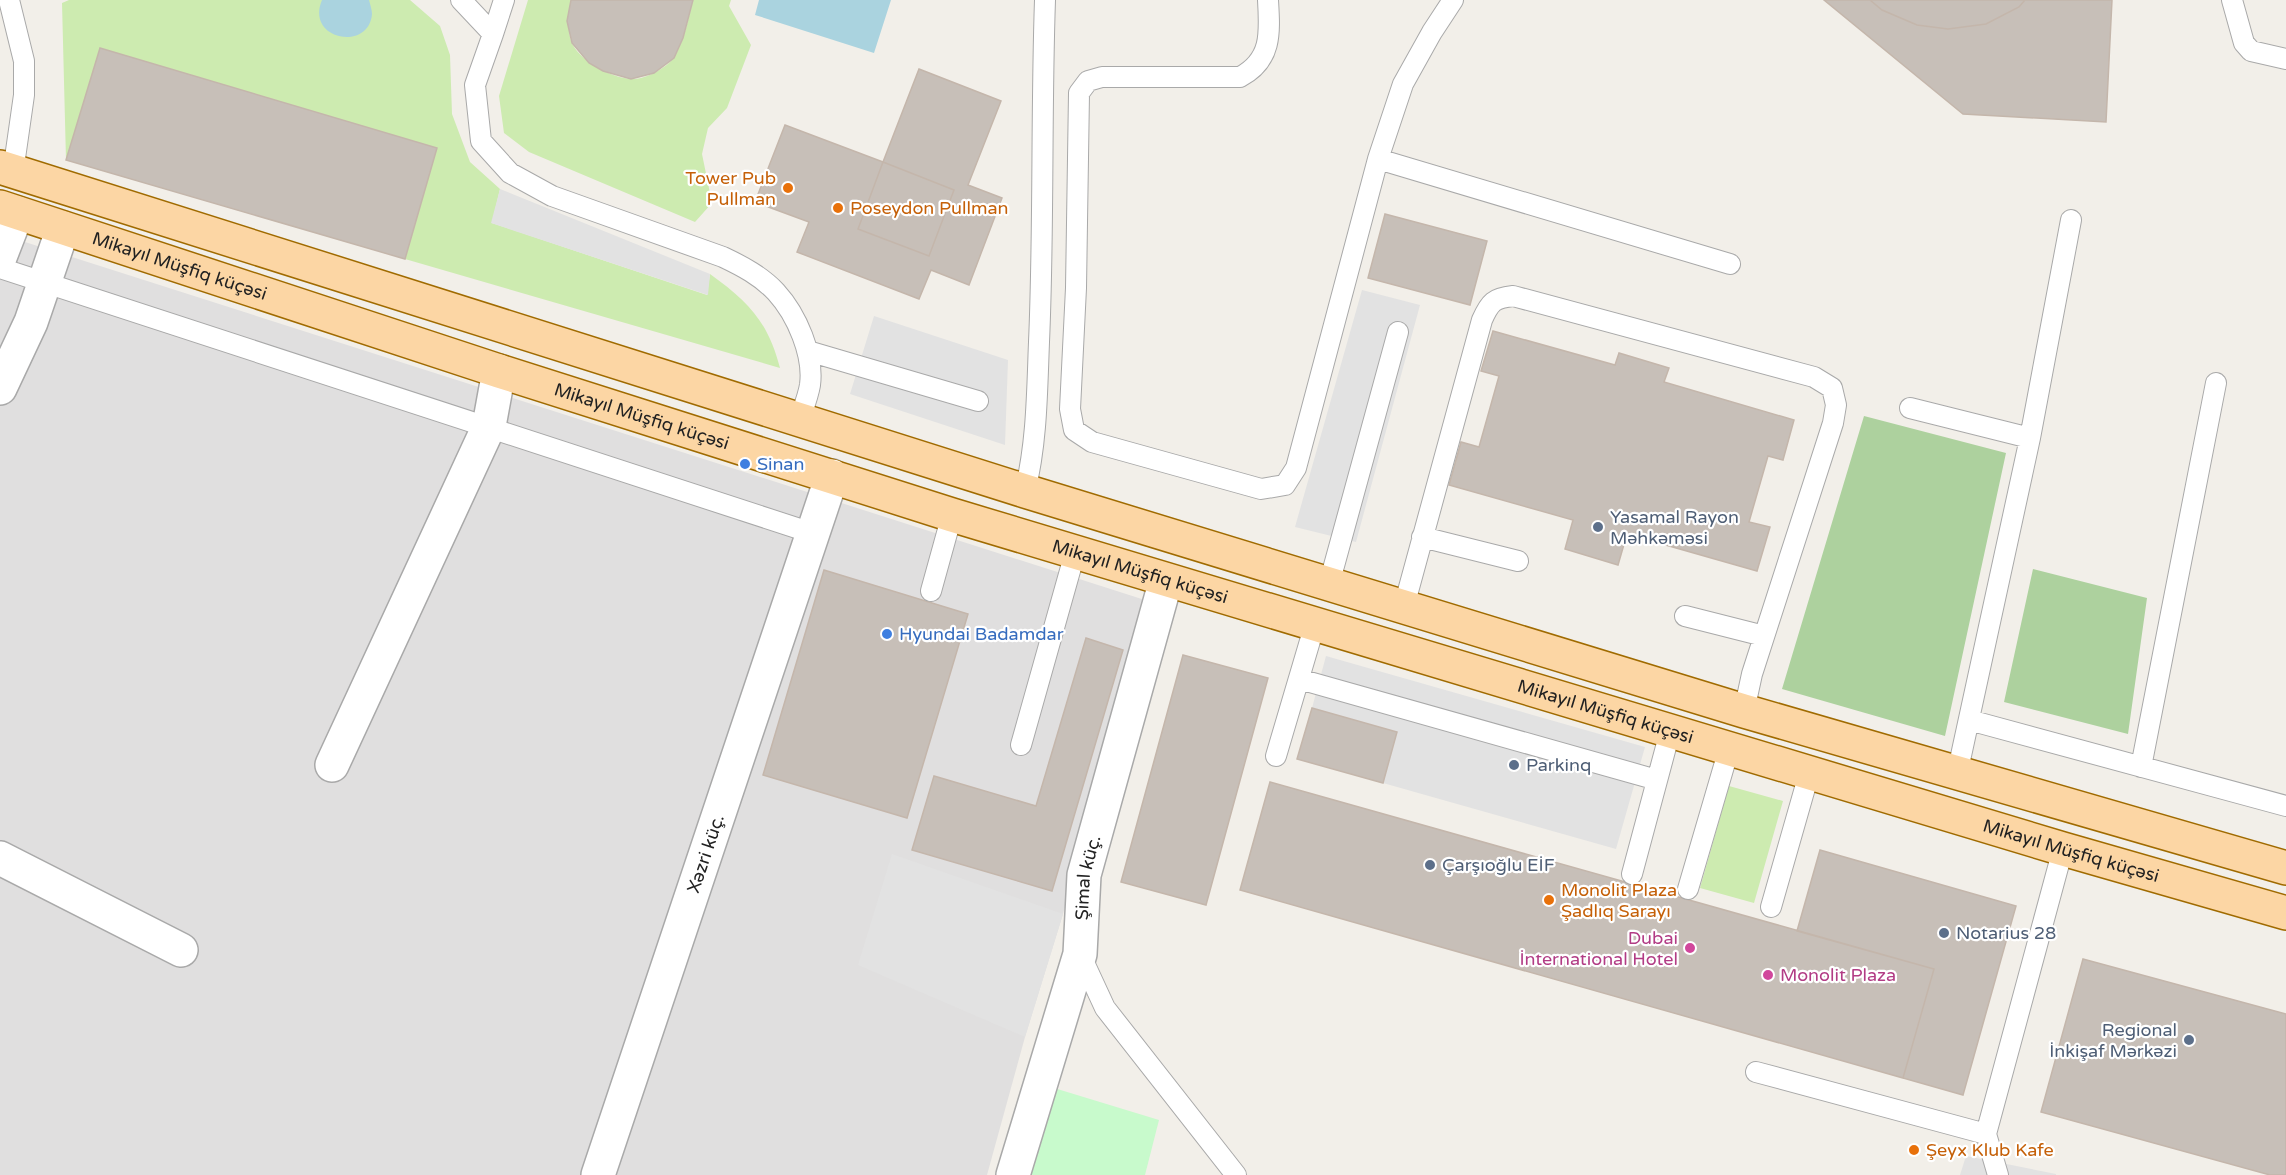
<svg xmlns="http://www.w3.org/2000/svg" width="2286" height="1175" font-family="'Varela Round',sans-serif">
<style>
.residential{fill:#e0dfdf}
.grass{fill:#cdebb0}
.forest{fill:#add19e}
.park{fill:#c8facc}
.parking{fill:#e2e2e2}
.water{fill:#aad3df}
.building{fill:#c7bfb8;stroke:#c4b6ab;stroke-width:1.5}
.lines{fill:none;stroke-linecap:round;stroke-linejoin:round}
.service-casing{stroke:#a9a9a9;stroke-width:22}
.minor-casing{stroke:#a9a9a9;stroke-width:36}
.primary-casing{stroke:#a06b00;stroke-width:36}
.service{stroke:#fff;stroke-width:20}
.minor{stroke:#fff;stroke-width:33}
.primary{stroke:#fcd6a4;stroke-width:33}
.food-dot{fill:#e8710a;stroke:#fff;stroke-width:2}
.shop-dot{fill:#3f7fe0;stroke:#fff;stroke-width:2}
.service-dot{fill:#5c6f8a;stroke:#fff;stroke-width:2}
.hotel-dot{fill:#d1479c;stroke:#fff;stroke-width:2}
.labels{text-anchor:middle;stroke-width:4.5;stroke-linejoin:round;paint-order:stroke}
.food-label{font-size:18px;fill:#c56008;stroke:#fff;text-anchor:start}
.street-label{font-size:18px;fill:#222;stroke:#fff}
.shop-label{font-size:18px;fill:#366cbe;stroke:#fff;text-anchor:start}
.service-label{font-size:18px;fill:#4e5e75;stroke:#fff;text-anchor:start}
.hotel-label{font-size:18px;fill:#b23c85;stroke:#fff;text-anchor:end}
</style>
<rect width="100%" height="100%" fill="#f2efe9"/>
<!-- residential -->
<path class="residential" d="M0,234L1148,601L1063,914L1025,1037L987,1175H0Z"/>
<!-- grass -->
<path class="grass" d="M69,0H410L440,26L450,55L452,114L470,162L500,189L492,223L707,295L710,274C749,302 768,322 780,368L405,259L437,148L100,48L66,160L62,3Z
M528,0H571C569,14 567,26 571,41C578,60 611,78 631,79C645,80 667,68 674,57C685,40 688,19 693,0H731L729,6L751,45L727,108L708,128L702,154L712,203L695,222L529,152L504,133L499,96Z
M1729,786L1783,801L1754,903L1700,888Z"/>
<!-- forest -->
<path class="forest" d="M1864,416L2006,453L1945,736L1782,689Z
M2033,569L2147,598L2128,734L2004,702Z"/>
<!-- park -->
<path class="park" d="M1054,1088L1159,1120L1145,1175H1031Z"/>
<!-- parking -->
<path class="parking" d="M500,189L710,274L708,295L491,223Z
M1362,290L1420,305L1356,542L1295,527Z
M874,316L1008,360L1005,445L850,394Z
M1326,656L1645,747L1616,849L1383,783L1397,732L1312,708Z
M892,854L1063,914L1025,1037L858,965Z
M1966,1156L2056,1174V1175H1960Z"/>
<!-- water -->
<path class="water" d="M322,0H369C370,4 372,10 372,14C369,52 305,40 322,0Z
M759,0H891L874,53L755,15Z"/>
<!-- building -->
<path class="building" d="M571,0H693L683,38L674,58L654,73L631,79L603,71L589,63L572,43L567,21Z
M1824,0H2112L2106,122L1963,114Z
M1870,0H2025L2019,7L1986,24L1948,29L1917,25L1882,10Z
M100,48L437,148L405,259L66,160Z
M919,69L1001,101L968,185L1002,198L969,285L931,270L919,299L797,252L809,222L755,202L785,125L883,162Z
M883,162L954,190L929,256L858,229Z
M1385,214L1487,241L1470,305L1368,278Z
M1493,331L1615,365L1619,353L1669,368L1664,382L1794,420L1783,460L1768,456L1749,522L1770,527L1757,571L1627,534L1618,565L1565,549L1573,520L1449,485L1461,442L1479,447L1499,376L1481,371Z
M824,570L968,614L907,818L763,775Z
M1086,638L1123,650L1052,891L912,850L934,776L1036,806Z
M1183,655L1268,678L1206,905L1121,882Z
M1312,708L1397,732L1383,783L1297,759Z
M1270,782L1934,969L1903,1078L1240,890Z
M1820,850L2016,906L1963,1095L1903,1078L1934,969L1797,931Z
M2083,959L2286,1014V1175H2270L2041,1112Z"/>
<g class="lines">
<!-- service casing -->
<g class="service-casing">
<path id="service" d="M9,0L24,61V95L13,172
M461,0L493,34L475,85L481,141L510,173L552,196L723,257C742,266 761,276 776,292C797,315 814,355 810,385C808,397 803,409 799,421
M1268,0C1270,33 1272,60 1240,77H1102L1088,81L1079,93L1076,288L1070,409L1074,430L1092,442L1261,489L1285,485L1296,468L1378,159L1403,84L1432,32L1453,0
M2232,0L2244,43L2251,51L2286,59
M493,34L504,0
M1378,159L1730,264
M0,268L812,533
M808,351L978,401
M1910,408L2030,438
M1025,491C1037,442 1037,392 1039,342C1044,228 1041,114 1045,0
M1422,537L1518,561
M1329,584L1398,332
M931,591L952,515
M1404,606L1482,320C1490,302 1494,298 1513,296L1814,377L1832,388L1836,405L1833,423L1752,674L1744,711
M1685,616L1764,636
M1299,679L1657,780
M1969,720L2286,806
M1021,745L1075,553
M1276,756L1315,624
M2141,767L2216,383
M1957,774L2030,438L2071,220
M1632,874L1670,732
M1688,889L1729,749
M1771,907L1809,774
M1080,954L1105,1008L1236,1175
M1756,1072L1986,1134
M1998,1175L1986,1134L2063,849"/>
</g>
<!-- minor casing -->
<g class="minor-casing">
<g id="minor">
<path d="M0,257L17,213"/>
<path d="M0,388L31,322L63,228"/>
<path d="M332,765L489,426L499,371"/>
<path d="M0,858L181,950"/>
<path id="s1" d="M598,1175L832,476"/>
<path id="s2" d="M1013,1175L1080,954L1084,875L1166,580"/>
</g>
</g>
<!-- primary casing -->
<g class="primary-casing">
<g id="primary">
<path d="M0,167L1025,491L1744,711L2286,868"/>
<path id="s3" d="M0,207L499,371L952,515L2063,849L2286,913"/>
</g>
</g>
<!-- service -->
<use href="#service" class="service"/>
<!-- minor -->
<use href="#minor" class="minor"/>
<!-- primary -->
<use href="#primary" class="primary"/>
</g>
<!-- markers -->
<g class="food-dot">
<circle cx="788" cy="188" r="6"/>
<circle cx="838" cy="208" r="6"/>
<circle cx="1549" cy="900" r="6"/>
<circle cx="1914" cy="1150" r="6"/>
</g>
<g class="shop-dot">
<circle cx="745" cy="464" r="6"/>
<circle cx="887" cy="634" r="6"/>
</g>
<g class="service-dot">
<circle cx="1598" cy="527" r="6"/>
<circle cx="1514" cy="765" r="6"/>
<circle cx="1430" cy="865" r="6"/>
<circle cx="1944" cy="933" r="6"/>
<circle cx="2189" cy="1040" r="6"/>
</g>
<g class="hotel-dot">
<circle cx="1690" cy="948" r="6"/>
<circle cx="1768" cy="975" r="6"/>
</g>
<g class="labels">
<!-- food labels -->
<g class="food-label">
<text x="776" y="184" text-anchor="end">Tower Pub<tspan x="776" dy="21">Pullman</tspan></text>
<text x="850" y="214">Poseydon Pullman</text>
<text x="1561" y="896">Monolit Plaza<tspan x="1561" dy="21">Şadlıq Sarayı</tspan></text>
<text x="1926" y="1156">Şeyx Klub Kafe</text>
</g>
<!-- street labels -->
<g class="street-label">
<text dy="6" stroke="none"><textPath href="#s3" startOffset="189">Mikayıl Müşfiq küçəsi</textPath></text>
<text dy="6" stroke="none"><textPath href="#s3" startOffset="675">Mikayıl Müşfiq küçəsi</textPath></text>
<text dy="6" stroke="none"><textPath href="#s3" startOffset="1197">Mikayıl Müşfiq küçəsi</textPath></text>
<text dy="6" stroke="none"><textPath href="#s3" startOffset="1683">Mikayıl Müşfiq küçəsi</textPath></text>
<text dy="6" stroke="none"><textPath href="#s3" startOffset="2169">Mikayıl Müşfiq küçəsi</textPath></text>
<text dy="6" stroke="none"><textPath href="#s1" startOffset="339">Xəzri küç.</textPath></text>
<text dy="6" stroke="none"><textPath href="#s2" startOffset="308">Şimal küç.</textPath></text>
</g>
<!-- shop labels -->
<g class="shop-label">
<text x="757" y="470">Sinan</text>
<text x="899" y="640">Hyundai Badamdar</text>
</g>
<!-- service labels -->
<g class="service-label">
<text x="1610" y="523">Yasamal Rayon<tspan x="1610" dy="21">Məhkəməsi</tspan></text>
<text x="1526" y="771">Parkinq</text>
<text x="1442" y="871">Çarşıoğlu EİF</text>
<text x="1956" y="939">Notarius 28</text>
<text x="2177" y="1036" text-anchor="end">Regional<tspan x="2177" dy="21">İnkişaf Mərkəzi</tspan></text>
</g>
<!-- hotel labels -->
<g class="hotel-label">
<text x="1678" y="944">Dubai<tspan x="1678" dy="21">İnternational Hotel</tspan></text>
<text x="1780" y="981" text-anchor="start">Monolit Plaza</text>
</g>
</g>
</svg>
